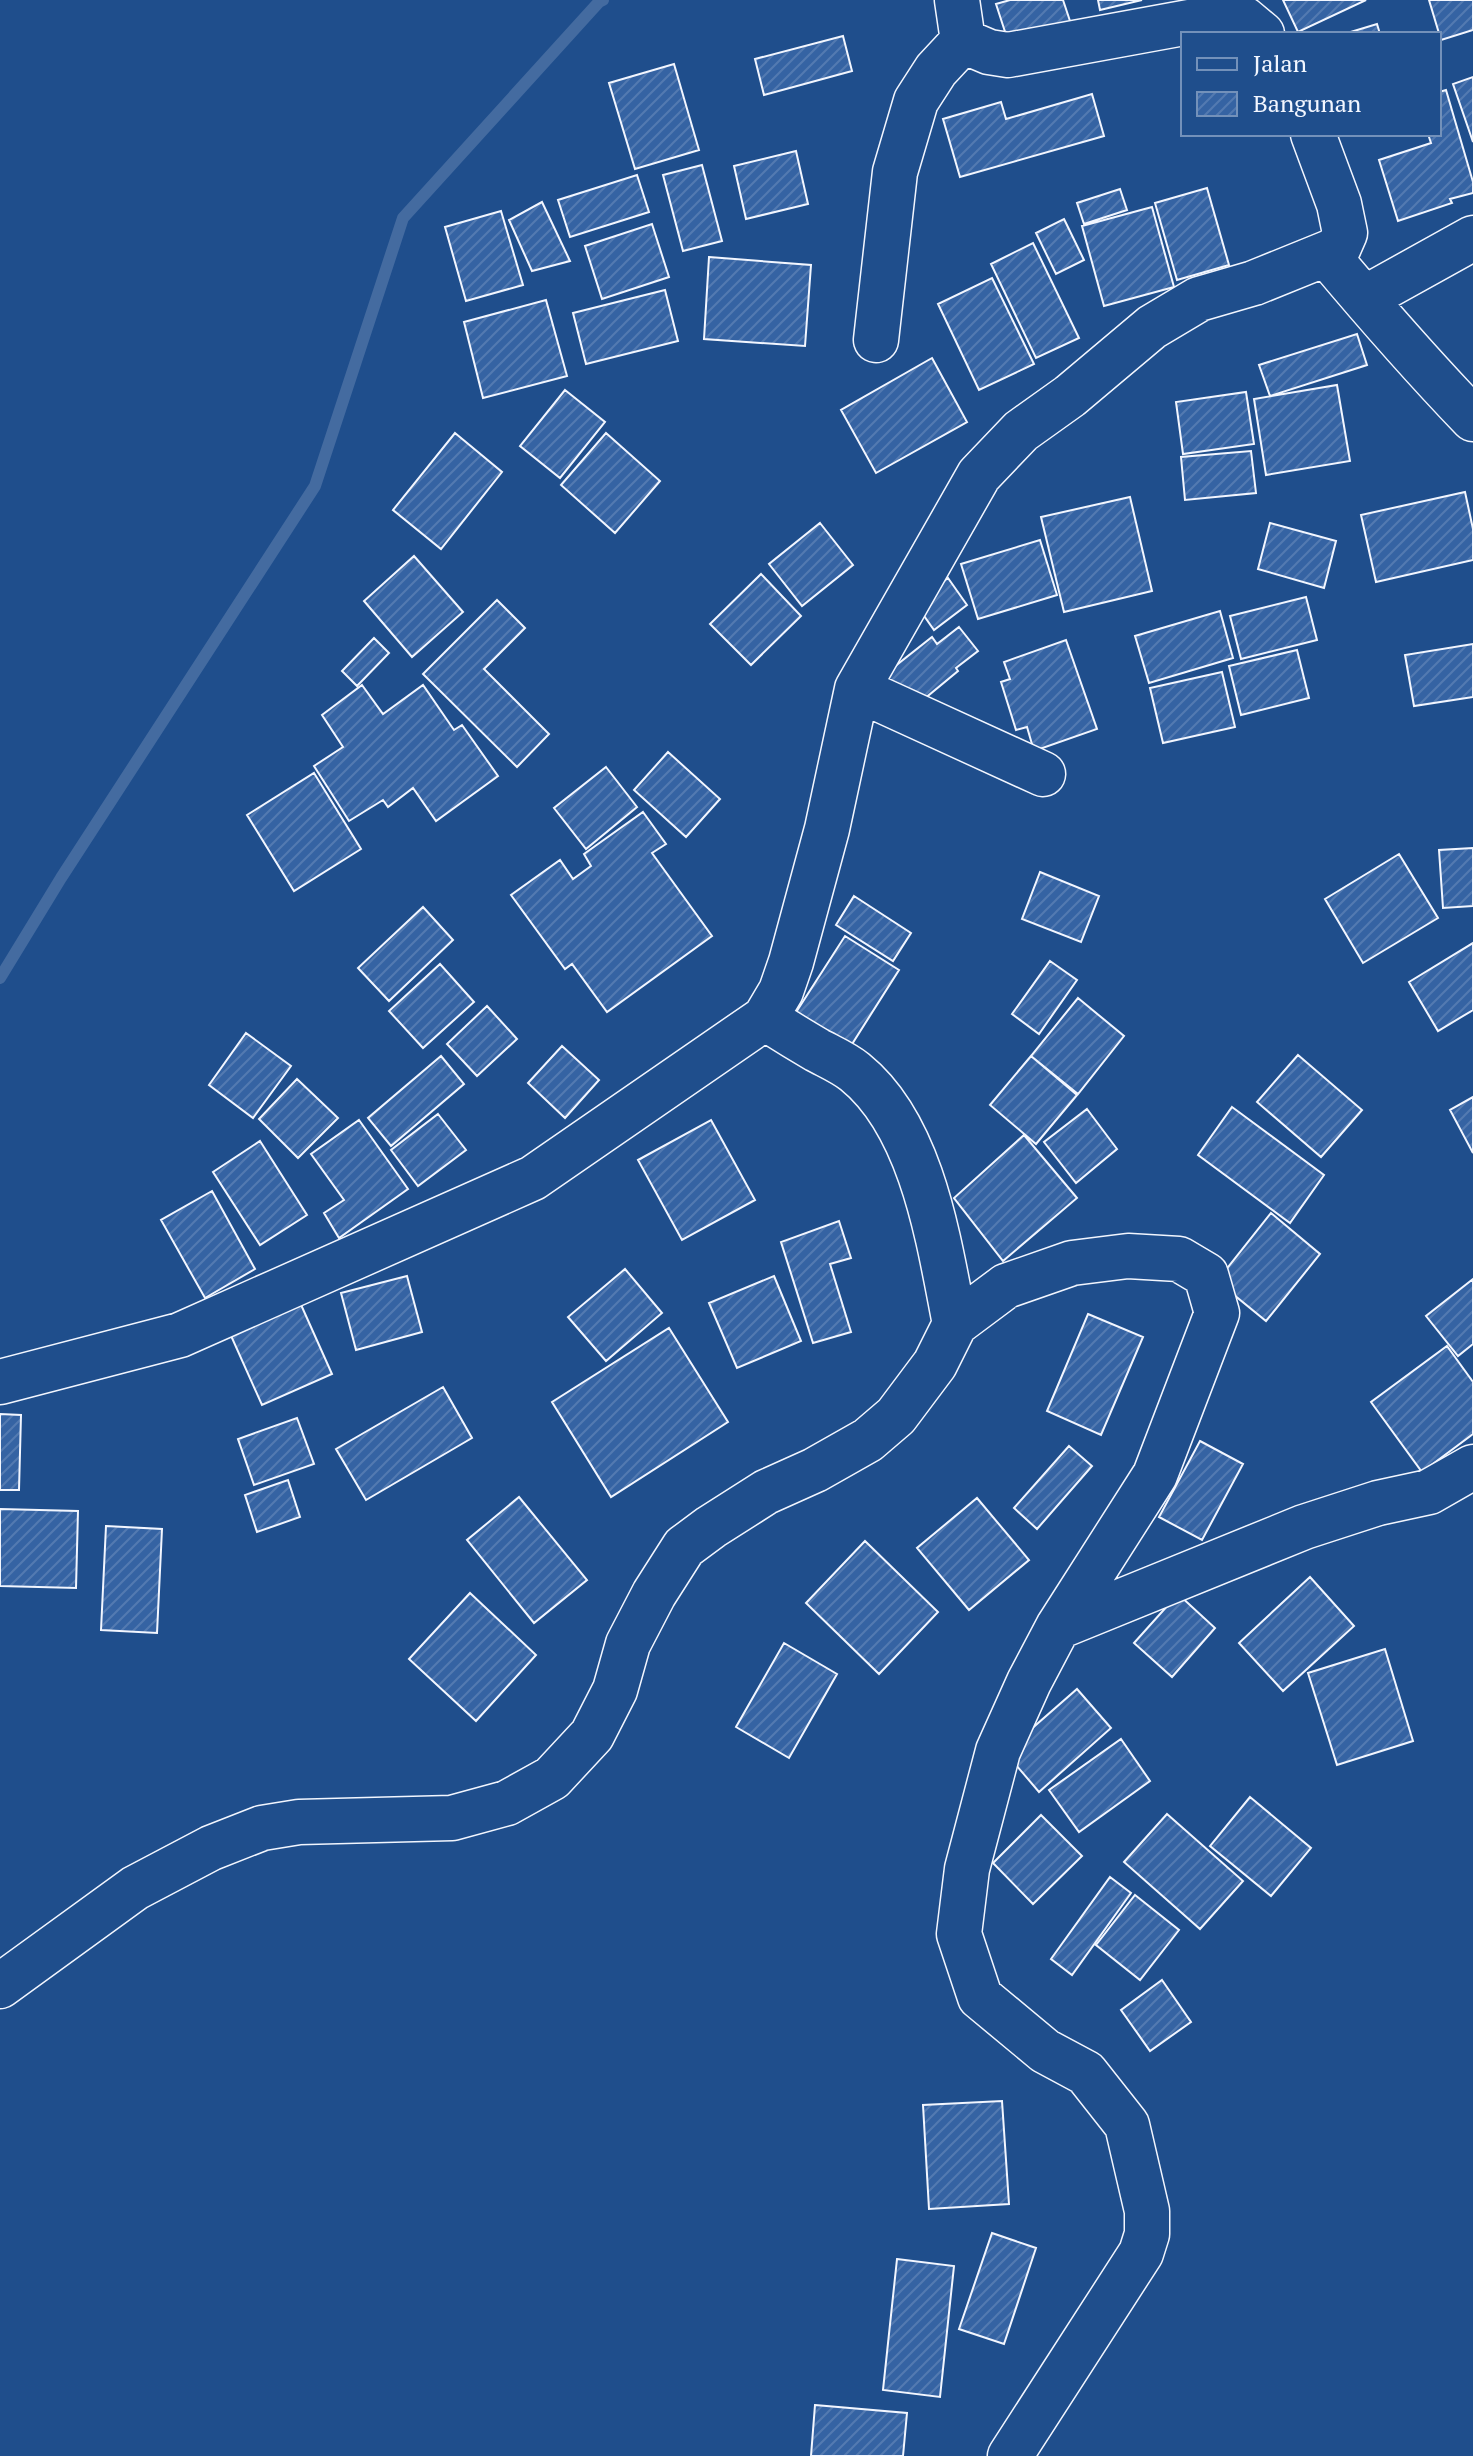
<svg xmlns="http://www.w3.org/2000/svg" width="1473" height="2456" font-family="'PT Serif',serif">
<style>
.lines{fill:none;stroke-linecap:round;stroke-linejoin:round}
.stream{stroke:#446ba0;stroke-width:12}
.building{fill:url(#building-hatch);stroke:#f2f6ff;stroke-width:2}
.minor-casing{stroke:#f2f6ff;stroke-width:47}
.minor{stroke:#1f4e8c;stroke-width:44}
</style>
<defs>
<pattern id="building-hatch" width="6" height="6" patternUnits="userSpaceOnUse" patternTransform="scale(2)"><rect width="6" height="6" fill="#3563a3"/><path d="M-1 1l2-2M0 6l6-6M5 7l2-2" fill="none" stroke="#537ab1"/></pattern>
</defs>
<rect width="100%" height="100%" fill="#1f4e8c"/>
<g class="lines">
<!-- stream -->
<path class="stream" d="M0,978L61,878L315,486L403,218L599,2L603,0"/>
</g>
<!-- building -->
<path class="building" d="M1010,0H1063L1071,24L1009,44L996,4Z
M1098,0H1142L1100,10Z
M1283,0H1366L1298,32Z
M1429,0H1473V30L1441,40Z
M1377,24L1380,34H1344Z
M843,36L852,71L764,95L755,59Z
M674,64L699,150L635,169L609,83Z
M1473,77V142L1453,84Z
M1446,90L1473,182V193L1450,199L1452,203L1398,221L1379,160L1431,143L1428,134H1439V92Z
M1092,94L1104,136L960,177L943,119L1001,102L1006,119Z
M796,151L808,204L746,219L734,166Z
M702,165L722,241L683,251L663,175Z
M637,175L649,212L570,237L558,200Z
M1207,188L1229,265L1177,280L1155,203Z
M1120,189L1127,210L1084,224L1077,203Z
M542,202L570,261L532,271L509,220Z
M1152,207L1174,287L1104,306L1082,226Z
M501,211L523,285L466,301L445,227Z
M1064,219L1084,260L1056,274L1036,233Z
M652,224L669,277L602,299L585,246Z
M1033,243L1079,338L1036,358L991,264Z
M709,257L811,265L805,346L704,339Z
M992,278L1034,364L979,390L938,304Z
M665,290L678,341L586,364L573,313Z
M546,300L567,376L483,398L464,322Z
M1357,334L1367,365L1270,396L1259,365Z
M932,358L967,422L876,473L841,410Z
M1337,385L1350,461L1266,475L1254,399Z
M565,390L605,422L560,478L520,446Z
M1246,392L1254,444L1183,454L1176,402Z
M455,433L502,472L441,549L393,510Z
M606,433L660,481L615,533L561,485Z
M1251,451L1256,493L1185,500L1181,457Z
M1465,492L1473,529V560L1376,582L1361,515Z
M1130,497L1152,591L1064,612L1041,517Z
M820,523L853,565L802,606L769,564Z
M1270,523L1336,541L1324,588L1258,569Z
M1040,540L1057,595L978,619L961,564Z
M414,556L463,612L412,657L364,601Z
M761,574L801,616L751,665L710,624Z
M948,578L967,605L934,630L915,603Z
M1306,597L1317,640L1241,659L1230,616Z
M497,600L525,628L484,669L549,734L517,767L423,674Z
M1220,611L1233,658L1149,683L1135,636Z
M959,627L978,651L956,668L958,671L912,709L884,675L932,637L937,644Z
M374,638L389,653L357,686L342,671Z
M1066,640L1097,729L1034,751L1027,727L1016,730L1001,682L1010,679L1004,662Z
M1473,644V697L1414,706L1405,655Z
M1297,650L1309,698L1241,715L1229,666Z
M1222,672L1235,727L1163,743L1150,688Z
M362,685L383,714L423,685L454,730L462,725L498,776L436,821L413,788L388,807L383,800L349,821L314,766L343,747L322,715Z
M668,752L720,799L686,837L634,790Z
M606,767L637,807L586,849L554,808Z
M314,773L361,849L294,891L247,815Z
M643,812L666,844L652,853L712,936L607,1012L572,964L565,969L511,895L560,860L573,879L591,866L584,854Z
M1473,848V906L1443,908L1439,850Z
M1399,854L1438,918L1363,963L1325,899Z
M1040,872L1099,896L1081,942L1022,919Z
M854,896L911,933L893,961L836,925Z
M423,907L453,940L389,1001L358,968Z
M845,936L899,970L847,1052L793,1017Z
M1473,943V1010L1438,1031L1409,982Z
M1050,961L1077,980L1039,1034L1012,1014Z
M440,964L474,1002L423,1048L389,1011Z
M1078,998L1124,1036L1078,1094L1031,1056Z
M487,1006L517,1039L477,1076L447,1044Z
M246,1033L291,1066L253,1118L209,1085Z
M562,1046L599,1080L565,1118L528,1083Z
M1298,1055L1362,1110L1321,1157L1257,1102Z
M441,1056L464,1084L391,1146L368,1118Z
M1031,1056L1077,1095L1036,1144L990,1105Z
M297,1079L338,1118L298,1158L259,1119Z
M1473,1097V1153L1450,1110Z
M1232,1107L1324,1175L1290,1223L1198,1155Z
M1087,1109L1117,1149L1076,1183L1044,1142Z
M438,1114L466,1150L418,1186L391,1150Z
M359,1120L408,1189L339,1238L324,1213L344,1200L311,1154Z
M711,1120L755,1200L682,1240L638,1160Z
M1024,1135L1077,1198L1003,1261L954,1198Z
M260,1141L307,1215L260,1245L213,1172Z
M212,1191L255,1269L205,1298L161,1220Z
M1271,1213L1320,1254L1266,1321L1217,1281Z
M839,1221L851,1258L830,1264L851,1332L813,1343L781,1242Z
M625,1269L662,1313L606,1361L568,1317Z
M407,1276L422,1332L356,1350L341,1293Z
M774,1276L801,1341L737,1368L709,1303Z
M1473,1279V1344L1458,1356L1426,1316Z
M298,1298L332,1374L262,1405L228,1329Z
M1088,1314L1143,1337L1101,1435L1047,1411Z
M669,1328L728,1422L611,1497L552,1402Z
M1447,1346L1473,1382V1434L1422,1472L1371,1402Z
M443,1387L472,1438L366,1500L336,1449Z
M0,1414L21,1415L19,1490H0Z
M297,1418L314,1464L254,1485L238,1439Z
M1200,1441L1243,1464L1202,1540L1159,1517Z
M1069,1446L1092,1466L1037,1529L1014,1508Z
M288,1480L300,1517L257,1532L245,1495Z
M519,1497L587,1580L534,1623L467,1540Z
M977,1498L1029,1560L969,1610L917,1548Z
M0,1509L78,1511L76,1588L0,1586Z
M106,1526L162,1529L157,1633L101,1630Z
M865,1541L938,1612L879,1674L806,1603Z
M1310,1577L1354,1626L1283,1691L1239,1643Z
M470,1593L536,1655L476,1721L409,1659Z
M1178,1594L1215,1628L1172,1677L1134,1643Z
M784,1643L837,1674L789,1758L736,1727Z
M1385,1649L1413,1741L1337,1765L1308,1673Z
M1077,1689L1111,1728L1039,1792L1005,1752Z
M1121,1739L1150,1781L1079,1832L1049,1790Z
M1250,1797L1311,1848L1271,1896L1210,1846Z
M1167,1814L1243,1881L1200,1929L1124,1862Z
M1041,1815L1082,1856L1033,1904L993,1863Z
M1110,1877L1131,1893L1072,1975L1051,1959Z
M1135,1895L1179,1930L1140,1980L1096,1945Z
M1162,1980L1191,2022L1150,2051L1121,2010Z
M1002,2101L1009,2204L929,2209L923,2105Z
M992,2233L1036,2248L1004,2344L959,2329Z
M897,2259L954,2266L940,2397L883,2390Z
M815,2405L907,2413L903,2456H811Z"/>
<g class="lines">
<!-- minor casing -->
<g class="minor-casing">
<path id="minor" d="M957,0L963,41L989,52L1008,55L1222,16L1244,19L1262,34
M1327,255C1374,311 1422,366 1473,419
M1365,298L1473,238
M876,340L895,172L916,101L936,70L963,41
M857,689L1043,774
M0,1382L180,1335L533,1178L765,1018
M1058,1627L1304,1527L1378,1503L1429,1492L1473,1467
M0,1986L135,1888L211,1848L262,1828L299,1822L452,1818L507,1803L552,1778L592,1735L615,1690L628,1644L654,1594L684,1547L711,1527L766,1492L815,1470L868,1440L896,1416L935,1364L955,1324
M1010,2456L1141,2253L1147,2234V2211L1127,2125L1086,2073L1045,2051L980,1997L959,1934L967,1869L998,1751L1029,1682L1058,1627L1155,1475L1217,1313L1206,1275L1179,1259L1128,1256L1072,1263L1006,1286L955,1324C939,1243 923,1127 855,1072C844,1063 830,1057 817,1050C800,1040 782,1029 765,1018L781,991L791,962L827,829L857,689L979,475L1021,431L1070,396L1152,327L1199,299L1254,283L1338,249L1345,233L1339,204L1313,134"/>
</g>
<!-- minor -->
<use href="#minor" class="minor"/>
</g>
<!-- legend -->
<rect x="1181" y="32" width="260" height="104" fill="#1f4e8c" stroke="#7391ba" stroke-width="2"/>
<rect x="1197" y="58" width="40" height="12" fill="#1f4e8c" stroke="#7391ba" stroke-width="2"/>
<text x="1253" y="72" font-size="24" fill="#f2f6ff">Jalan</text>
<rect x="1197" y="92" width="40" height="24" fill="url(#building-hatch)" stroke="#7391ba" stroke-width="2"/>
<text x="1253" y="112" font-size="24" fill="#f2f6ff">Bangunan</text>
</svg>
